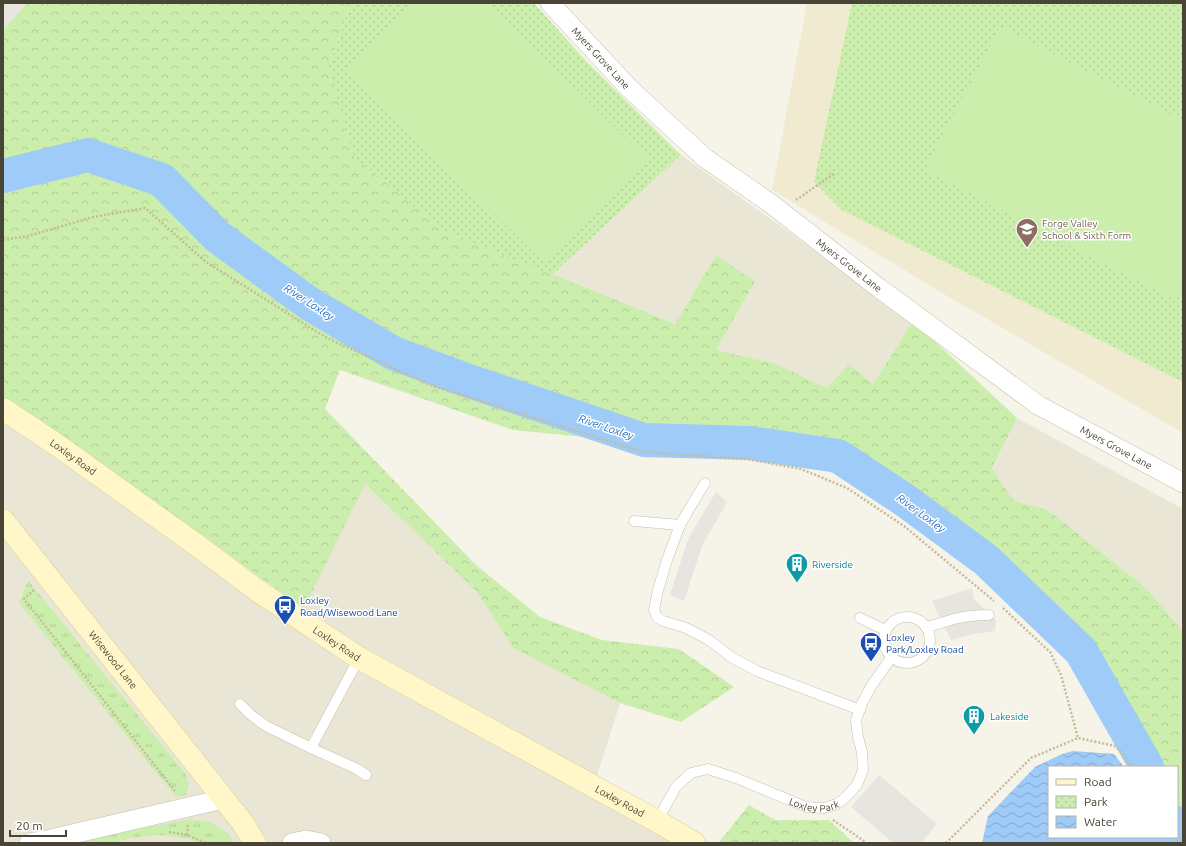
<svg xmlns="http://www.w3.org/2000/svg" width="1186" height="846" font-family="Ubuntu,sans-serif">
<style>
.residential{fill:#eae6d6}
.education{fill:#f0ead1}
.grass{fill:url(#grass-tufts)}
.forest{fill:url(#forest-crowns)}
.park{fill:url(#park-dots)}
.pitch{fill:#cbeead}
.parking{fill:#e7e5e0}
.water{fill:url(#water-waves)}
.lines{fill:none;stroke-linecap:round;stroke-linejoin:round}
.stream{stroke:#9fcbf8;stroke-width:5.5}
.river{stroke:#9fcbf8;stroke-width:34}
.lane-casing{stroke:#c5bfac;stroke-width:11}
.street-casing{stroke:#c5bfac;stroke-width:20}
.secondary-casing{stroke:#dace93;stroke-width:23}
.path{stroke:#c6ba99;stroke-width:2.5;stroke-dasharray:2 2;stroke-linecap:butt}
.lane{stroke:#fff;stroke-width:10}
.street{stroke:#fff;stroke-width:19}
.secondary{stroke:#fff7c9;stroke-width:22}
.labels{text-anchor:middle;stroke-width:3;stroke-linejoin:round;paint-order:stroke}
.street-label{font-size:10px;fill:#4a4436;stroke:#fff}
.education-label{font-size:10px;fill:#785e54;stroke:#fff;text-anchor:start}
.culture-label{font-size:10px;fill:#0d838f;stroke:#fff;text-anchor:start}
.transit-label{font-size:10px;fill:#164399;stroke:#fff;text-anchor:start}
.water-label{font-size:11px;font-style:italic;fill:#2270c3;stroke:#fff}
</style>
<defs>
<pattern id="grass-tufts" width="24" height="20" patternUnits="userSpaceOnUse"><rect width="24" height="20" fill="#cbeead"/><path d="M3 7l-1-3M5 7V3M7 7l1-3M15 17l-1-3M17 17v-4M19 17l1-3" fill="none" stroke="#b0cd95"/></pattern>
<pattern id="forest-crowns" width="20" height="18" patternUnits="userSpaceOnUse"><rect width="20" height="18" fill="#cbeead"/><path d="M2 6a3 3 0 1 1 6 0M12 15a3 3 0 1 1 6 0" fill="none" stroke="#b0cd95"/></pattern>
<pattern id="park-dots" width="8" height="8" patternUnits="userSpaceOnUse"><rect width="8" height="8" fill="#cbeead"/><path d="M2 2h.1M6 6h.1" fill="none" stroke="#b0cd95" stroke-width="1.8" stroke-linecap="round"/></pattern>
<pattern id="water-waves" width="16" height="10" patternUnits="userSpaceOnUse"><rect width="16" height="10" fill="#9fcbf8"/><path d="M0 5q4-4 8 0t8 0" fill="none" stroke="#84a6ca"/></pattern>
</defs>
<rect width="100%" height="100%" fill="#f6f3e8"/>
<!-- residential -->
<path class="residential" d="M681,155L913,321L873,384L827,388L777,364L716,350L755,281L716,255L675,324L552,275Z
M3,397L304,608L364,483L477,592L513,648L620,703L596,779L712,843H3Z
M1017,418L1183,509V632L1048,510L1014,501L992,470Z"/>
<!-- education -->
<path class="education" d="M807,3H1183V433L949,297L772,190Z"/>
<!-- grass -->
<path class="grass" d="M28,580L185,773L189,784L186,795L176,797L19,603Z
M190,819L210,822L229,834L234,843H196L190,839L158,835L130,838L116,843H75L143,828Z"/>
<!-- forest -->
<path class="forest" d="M27,3H351L329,66L443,230L675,324L716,255L755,281L716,350L777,364L827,388L849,364L873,384L913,321L1017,418L992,469L1014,501L1048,510L1147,589L1183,632V843H1180L1177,837V767H1139L1096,711L1082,659L978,553L921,509L762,441L696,436L636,442L513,430L340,370L325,409L476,565L540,617L602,640L679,649L734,687L681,722L620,703L513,648L477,592L365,484L304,608L3,397V30Z
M749,805L775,820H829L854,843H718Z"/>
<!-- park -->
<path class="park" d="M351,3H534L586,61L681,155L552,275L443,230L354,157L329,66Z
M852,3H1183V382L842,210L814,182Z"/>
<!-- pitch -->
<path class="pitch" d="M411,3H488L649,160L546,265L346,70Z
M1000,26L1183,121V282L1174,300L925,170Z"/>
<!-- parking -->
<path class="parking" d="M3,3H27L3,30Z
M716,492L727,502L702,546L684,601L670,595L688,539Z
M972,588L974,599L996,620L995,631L974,634L951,640L932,601Z
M879,775L937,824L921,843H893L851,807Z"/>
<!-- water -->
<path class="water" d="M1073,751L1114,754L1124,767H1049V837H1167L1170,843H982L988,816L1035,767L1062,754Z"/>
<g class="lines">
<!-- stream -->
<path class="stream" d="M1121,749L1133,741"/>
<!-- river -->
<path class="river" d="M3,176L88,155L162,180L218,237L310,304L393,353L466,380L644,440L750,443L838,456L906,501L986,560L1081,651L1147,767
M1177,823L1183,834"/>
<!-- lane casing -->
<g class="lane-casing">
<g id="lane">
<path d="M705,483L691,506L680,525L667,560L658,590L654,610L657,617L663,621L686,628L709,640L731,657L757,671L860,710"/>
<path d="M634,521L680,525"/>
<circle cx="907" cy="640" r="23"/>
<path d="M860,618L885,630"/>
<path d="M926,627C936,625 944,622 954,619C966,616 977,615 989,615"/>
<path d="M240,704L251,715L266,726L311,748L357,769L366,775"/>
<path d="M311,748L359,658"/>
<path id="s1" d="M657,821L676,787L691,773L708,769L736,778L806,807L824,808L837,804L846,797L857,785L863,770L862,752L858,737L856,720L862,703L872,685L891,658"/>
</g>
</g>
<!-- street casing -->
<g class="street-casing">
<g id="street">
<path id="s2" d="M550,3L629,88L705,158L770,203L879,288L1038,405L1183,483"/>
<path d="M29,843L51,839L223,799"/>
<path d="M292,843L306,840L321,843"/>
</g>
</g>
<!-- secondary casing -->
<g class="secondary-casing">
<g id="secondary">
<path id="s3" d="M3,409L57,445L198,546L258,591L359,658L657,821L694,843"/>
<path id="s4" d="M3,520L242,822L255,843"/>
</g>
</g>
<!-- path -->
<path class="path" d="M796,200L835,173
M3,240L28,236L93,217L145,208L206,262L327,338L433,386L643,452L747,459L801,469L847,488L904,526L994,601
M34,590L24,599L175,791
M1003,608L1050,652L1061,675L1078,738
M833,820L867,843
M169,832L187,835L206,843
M187,835L188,825
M1174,837L1178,843
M946,843L1031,758L1078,738L1115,746L1121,752L1132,767"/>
<!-- lane -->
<use href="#lane" class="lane"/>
<!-- street -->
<use href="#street" class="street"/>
<!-- secondary -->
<use href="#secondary" class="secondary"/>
</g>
<!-- icons -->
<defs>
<g id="school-pin" transform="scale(1.15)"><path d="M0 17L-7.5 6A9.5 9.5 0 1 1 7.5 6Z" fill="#8d6e63" stroke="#fff"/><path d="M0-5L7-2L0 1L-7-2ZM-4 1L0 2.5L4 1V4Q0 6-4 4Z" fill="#fff"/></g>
<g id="building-pin" transform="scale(1.15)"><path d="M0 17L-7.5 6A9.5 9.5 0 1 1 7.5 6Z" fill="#0f9aa8" stroke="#fff"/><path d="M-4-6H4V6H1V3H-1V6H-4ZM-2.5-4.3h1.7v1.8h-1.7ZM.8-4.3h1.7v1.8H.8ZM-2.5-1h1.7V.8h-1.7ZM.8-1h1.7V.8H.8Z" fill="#fff"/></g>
<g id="bus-pin" transform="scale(1.15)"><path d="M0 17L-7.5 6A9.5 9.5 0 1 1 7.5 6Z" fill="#1a4fb4" stroke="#fff"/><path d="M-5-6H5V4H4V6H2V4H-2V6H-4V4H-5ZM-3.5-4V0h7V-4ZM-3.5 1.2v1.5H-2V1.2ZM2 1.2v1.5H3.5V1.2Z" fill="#fff"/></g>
</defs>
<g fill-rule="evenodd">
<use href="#school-pin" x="1027" y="229"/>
<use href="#building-pin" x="797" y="564"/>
<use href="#bus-pin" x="285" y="606"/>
<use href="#bus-pin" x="871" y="643"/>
<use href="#building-pin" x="974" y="716"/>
</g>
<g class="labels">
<!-- street labels -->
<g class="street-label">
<text dy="4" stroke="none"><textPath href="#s2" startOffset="75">Myers Grove Lane</textPath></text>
<text dy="4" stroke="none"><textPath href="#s2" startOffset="399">Myers Grove Lane</textPath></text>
<text dy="4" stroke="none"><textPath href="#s2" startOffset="723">Myers Grove Lane</textPath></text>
<text dy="4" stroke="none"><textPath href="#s3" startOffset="85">Loxley Road</textPath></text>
<text dy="4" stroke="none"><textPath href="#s3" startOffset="408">Loxley Road</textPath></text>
<text dy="4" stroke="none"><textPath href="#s4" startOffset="178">Wisewood Lane</textPath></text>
<text dy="4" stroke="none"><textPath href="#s1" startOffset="190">Loxley Park</textPath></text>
<text dy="4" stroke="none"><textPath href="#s3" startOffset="732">Loxley Road</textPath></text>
</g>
<!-- education labels -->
<g class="education-label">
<text x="1042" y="227">Forge Valley<tspan x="1042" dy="12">School &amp; Sixth Form</tspan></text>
</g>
<!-- culture labels -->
<g class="culture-label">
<text x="812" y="568">Riverside</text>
<text x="990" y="720">Lakeside</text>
</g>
<!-- transit labels -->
<g class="transit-label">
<text x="300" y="604">Loxley<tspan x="300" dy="12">Road/Wisewood Lane</tspan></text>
<text x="886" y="641">Loxley<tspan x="886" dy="12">Park/Loxley Road</tspan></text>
</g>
<!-- water labels -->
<g class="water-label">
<text transform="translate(309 302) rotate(33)" y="4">River Loxley</text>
<text transform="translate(606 427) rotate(19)" y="4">River Loxley</text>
<text transform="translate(921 513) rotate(36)" y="4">River Loxley</text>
</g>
</g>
<!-- border -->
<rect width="1186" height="846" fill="none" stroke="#4a4436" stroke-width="8"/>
<!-- legend -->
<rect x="1048" y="766" width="130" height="72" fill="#ffffff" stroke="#b7b4af"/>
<rect x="1056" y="779" width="20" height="6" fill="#fff7c9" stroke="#b7b4af"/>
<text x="1084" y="786" font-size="12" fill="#4a4436">Road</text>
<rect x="1056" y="796" width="20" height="12" fill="url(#park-dots)" stroke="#b7b4af"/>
<text x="1084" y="806" font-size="12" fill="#4a4436">Park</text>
<rect x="1056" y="816" width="20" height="12" fill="url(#water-waves)" stroke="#b7b4af"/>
<text x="1084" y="826" font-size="12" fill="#4a4436">Water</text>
<!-- scale -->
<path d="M10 830v6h56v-6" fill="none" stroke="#4a4436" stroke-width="2"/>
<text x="16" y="830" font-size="12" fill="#4a4436" stroke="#ffffff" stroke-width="3" paint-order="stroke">20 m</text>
</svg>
